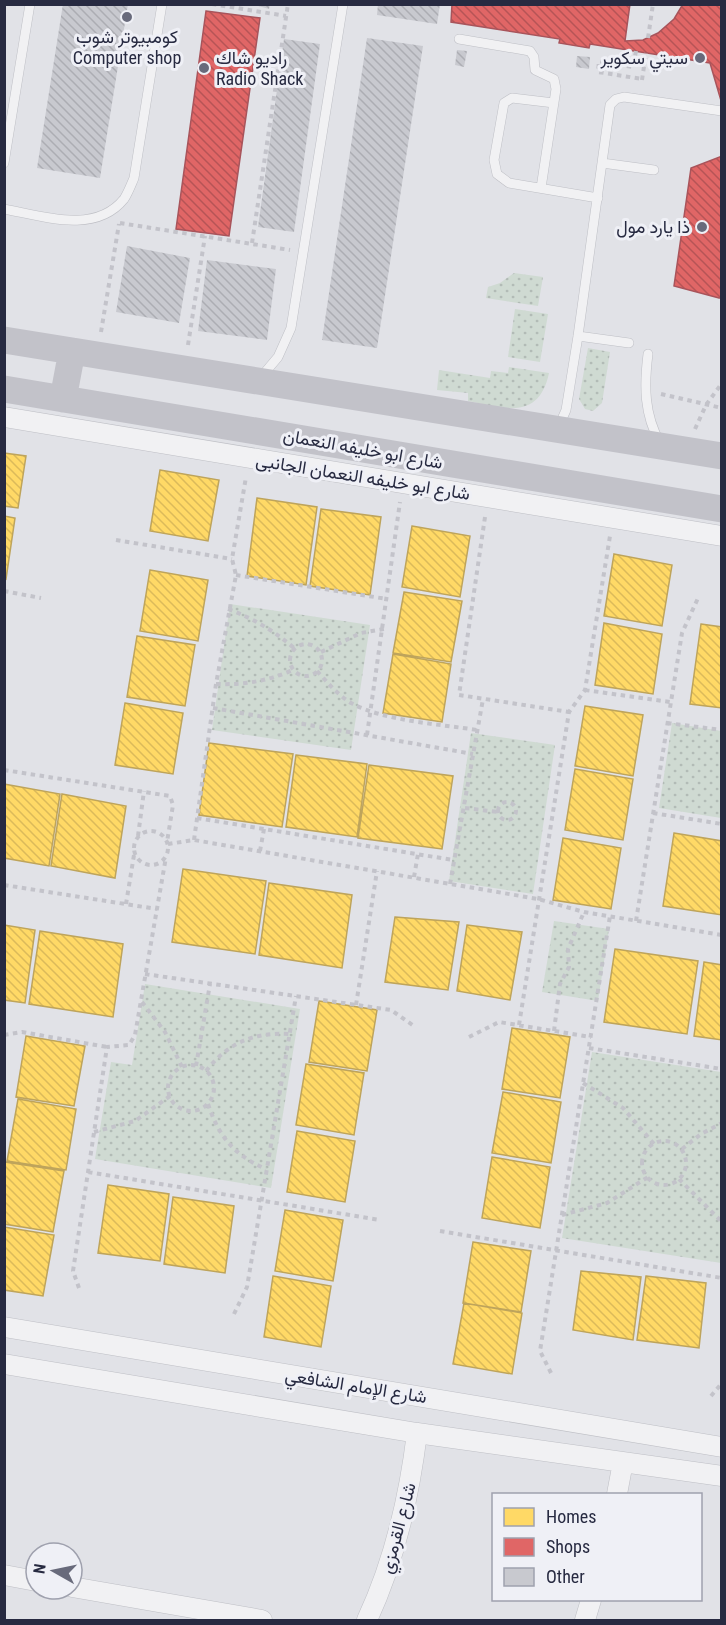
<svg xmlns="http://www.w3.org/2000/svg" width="726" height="1625" font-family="'Roboto Condensed',Vazirmatn,sans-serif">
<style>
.grass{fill:url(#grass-dots)}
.homes{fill:url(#homes-back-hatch);stroke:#bea45b;stroke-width:1.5}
.shops{fill:url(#shops-back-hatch);stroke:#a8545b;stroke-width:1.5}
.building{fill:url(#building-back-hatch)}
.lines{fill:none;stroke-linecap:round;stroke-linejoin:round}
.lane-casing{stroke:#bebfc5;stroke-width:10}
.street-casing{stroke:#bebfc5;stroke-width:21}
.path{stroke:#c3c3ca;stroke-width:4;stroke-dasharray:4.5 4.5;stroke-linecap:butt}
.lane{stroke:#f1f1f3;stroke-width:9}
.street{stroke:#f1f1f3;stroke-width:20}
.secondary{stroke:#c2c2c9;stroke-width:27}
.poi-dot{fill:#686a7b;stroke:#eff0f6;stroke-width:2}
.labels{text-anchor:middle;stroke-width:6;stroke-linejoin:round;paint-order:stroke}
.poi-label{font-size:18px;fill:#272a41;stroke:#eff0f6;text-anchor:end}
.street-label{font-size:18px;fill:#272a41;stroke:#eff0f6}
</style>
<defs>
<pattern id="grass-dots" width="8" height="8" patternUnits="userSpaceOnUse" patternTransform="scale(1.5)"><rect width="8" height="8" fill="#cfdad2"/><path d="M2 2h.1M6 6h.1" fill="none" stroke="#b2bbb6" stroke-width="1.8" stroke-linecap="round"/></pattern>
<pattern id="homes-back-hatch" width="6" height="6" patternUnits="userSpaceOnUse" patternTransform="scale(1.5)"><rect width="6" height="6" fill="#ffd966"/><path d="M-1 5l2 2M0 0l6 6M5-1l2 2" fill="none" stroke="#dbba5a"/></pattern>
<pattern id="shops-back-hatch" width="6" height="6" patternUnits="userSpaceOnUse" patternTransform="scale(1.5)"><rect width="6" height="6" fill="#e06666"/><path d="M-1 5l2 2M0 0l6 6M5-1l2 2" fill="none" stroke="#b65456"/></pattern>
<pattern id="building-back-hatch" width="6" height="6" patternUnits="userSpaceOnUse" patternTransform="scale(1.5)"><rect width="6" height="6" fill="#c8c9cf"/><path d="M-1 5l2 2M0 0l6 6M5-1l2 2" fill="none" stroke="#acadb3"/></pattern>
</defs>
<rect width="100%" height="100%" fill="#e1e2e7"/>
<!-- grass -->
<path class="grass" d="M514,273L543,277L538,306L486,298L488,287L500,283Z
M515,309L548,314L540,362L508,357Z
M588,348L610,352L602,403L593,411L585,409L579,399Z
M509,367L549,373C539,421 504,408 468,401V393L437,390L439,370L490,378L491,371L508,373Z
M230,604L370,625L351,750L212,730Z
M672,723L721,731V818L659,808Z
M471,733L555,745L533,894L449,881Z
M554,921L609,929L598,1001L542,992Z
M145,984L300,1009L271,1188L95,1159L111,1062L132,1065Z
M592,1052L721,1072V1263L562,1238Z"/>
<!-- homes -->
<path class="homes" d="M4,453L26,456L18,508L4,506Z
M160,470L219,480L208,541L150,531Z
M257,498L317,507L306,585L247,576Z
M321,509L381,517L370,595L310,586Z
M4,516L15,518L6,579L4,578Z
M412,526L470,536L460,597L402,587Z
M614,554L672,565L662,626L604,616Z
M150,570L208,580L198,641L140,631Z
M404,592L462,601L451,662L393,653Z
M604,623L662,634L653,694L595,685Z
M701,624L722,627V708L690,704Z
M137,636L195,645L185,706L127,697Z
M393,654L451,664L442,722L383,713Z
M125,703L183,713L173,774L115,765Z
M585,706L643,715L633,776L575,766Z
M209,743L293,754L282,827L199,815Z
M296,755L367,764L357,837L286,827Z
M369,765L453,776L442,849L358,838Z
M575,769L633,779L623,840L565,830Z
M4,784L60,794L49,866L4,858Z
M62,794L126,806L115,878L51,866Z
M674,833L722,841V915L663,906Z
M563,838L621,848L611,909L553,900Z
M183,869L266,881L255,954L172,942Z
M269,883L352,895L342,968L259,955Z
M395,917L459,922L448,990L385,982Z
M4,925L35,930L25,1003L4,1000Z
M467,925L522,932L510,1000L457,991Z
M40,931L123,944L113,1017L29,1004Z
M615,949L698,961L687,1034L604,1022Z
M704,962L722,965V1040L694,1036Z
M319,1001L377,1010L367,1071L309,1062Z
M512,1028L570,1037L560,1098L502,1089Z
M26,1036L85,1046L74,1106L16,1097Z
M306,1064L364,1073L354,1135L296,1125Z
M503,1092L561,1102L551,1163L492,1153Z
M18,1099L76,1109L66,1170L7,1161Z
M297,1131L355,1141L345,1202L287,1192Z
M492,1157L550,1167L540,1228L482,1218Z
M5,1162L64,1171L53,1232L4,1224Z
M108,1185L169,1194L160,1261L98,1253Z
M173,1197L234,1206L225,1273L164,1264Z
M285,1210L343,1220L333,1281L275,1271Z
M4,1227L54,1235L43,1296L4,1290Z
M473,1242L531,1251L521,1312L463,1303Z
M581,1271L641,1277L633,1340L573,1330Z
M273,1276L331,1286L321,1347L264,1337Z
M646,1276L706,1283L699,1348L637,1340Z
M464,1303L522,1313L512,1374L453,1364Z"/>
<!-- shops -->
<path class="shops" d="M452,4H630L625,41L643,40L658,33L674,19L683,4H722V104L710,63L590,44L589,48L559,43L560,39L451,22Z
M206,11L260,18L229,236L176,229Z
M722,156V298H719L674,286L691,168Z"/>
<!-- building -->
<path class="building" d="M63,4H128L100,178L37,168Z
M251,4H270L269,9Z
M378,4H440L437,24L377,15Z
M367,38L423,46L377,348L322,340Z
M284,39L320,44L294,232L258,227Z
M457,50L467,51L464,67L455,65Z
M577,56L590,57L589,69L576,67Z
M127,246L190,258L179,323L116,312Z
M207,260L276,269L267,340L198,331Z"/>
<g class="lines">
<!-- lane casing -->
<g class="lane-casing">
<path id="lane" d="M459,39L530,51L534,57L535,70L554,79L556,89L541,188
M554,103L512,98L504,103L494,160L497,174L509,183L598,198
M4,163L30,4
M602,163L654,170
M4,209C42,216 95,235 124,199C128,193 131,185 134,178L162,4
M578,336L629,343
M648,354C644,386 644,414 660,443
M262,376L278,357L291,328L343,4
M559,426L566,410L578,336L610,105L616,99L624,97L722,111"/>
</g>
<!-- street casing -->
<g class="street-casing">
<path id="street" d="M4,417L722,536
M4,1327L722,1447
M4,1364L417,1433L722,1476
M617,1494L623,1462
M4,1575L36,1581
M72,1587L262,1620
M367,1620C395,1560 409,1499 417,1433
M585,1620L591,1600"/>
</g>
<!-- path -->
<path class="path" d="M212,4L286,16
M648,38L653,4
M636,51L633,67L599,61L598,72L642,79
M642,80L646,53
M120,223L290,250
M252,243L288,4
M101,332L119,224
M188,345L205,236
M661,394L722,408
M695,429L706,405L722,383
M485,517L459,695L569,712
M116,540L232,559
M236,575L387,599
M4,591L41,598
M228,609C254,619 273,630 294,648
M290 660a16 16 0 1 1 32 0a16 16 0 1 1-32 0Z
M321,652L361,633L384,629
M317,671C328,683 338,695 351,703C384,721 439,724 477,730
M216,684C245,685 267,681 293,670
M585,690L670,702
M213,708L473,754
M667,723L722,730
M367,735L400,502
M4,770L170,796L173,805L167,842
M498 811a9 9 0 1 1 18 0a9 9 0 1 1-18 0Z
M465,808L498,812
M653,813L722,824
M197,818L453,860
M134 848a17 17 0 1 1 34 0a17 17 0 1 1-34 0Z
M138,836L144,791
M194,840L216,684L236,575L232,559L246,477
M168,844L194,840L538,899L584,912L722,935
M260,851L264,829
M414,877L418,854
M450,884L483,699
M4,885L157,909
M126,904L134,855
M636,921L682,633L699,596
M145,974L391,1010L414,1026
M142,1002L165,1032L182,1067
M356,1005L377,871
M519,1025L569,712L585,690L610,536
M554,1031L560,984L569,967L568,949L584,912
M4,1035L22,1032L107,1047
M469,1037L499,1022L591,1037
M589,1048L722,1069
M168 1088a23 23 0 1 1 46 0a23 23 0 1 1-46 0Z
M196,1066L210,984
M206,1071C228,1043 253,1032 289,1034
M583,1083L623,1108L654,1144
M208,1104C219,1137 234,1155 266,1169
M94,1132L135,1121L170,1096
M642 1163a22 22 0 1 1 44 0a22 22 0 1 1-44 0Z
M682,1149L701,1134L722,1123
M88,1172L380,1220
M679,1179L722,1222
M562,1215L607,1203L648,1177
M440,1231L722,1278
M79,1288L73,1271L107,1047L129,1045L135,1035L166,857
M234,1314L247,1287L296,996
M551,1373L540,1351L610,916
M711,1396L722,1383"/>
<!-- lane -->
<use href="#lane" class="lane"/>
<!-- street -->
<use href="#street" class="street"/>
<!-- secondary -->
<path class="secondary" d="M4,340L722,456
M4,389L722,509
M63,399L72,351"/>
</g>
<!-- markers -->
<g class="poi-dot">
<circle cx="127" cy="17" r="6"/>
<circle cx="700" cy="58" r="6"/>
<circle cx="204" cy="68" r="6"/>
<circle cx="702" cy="227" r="6"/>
</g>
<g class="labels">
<!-- poi labels -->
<g class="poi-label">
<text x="127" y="43" text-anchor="middle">كومبيوتر شوب<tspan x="127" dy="21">Computer shop</tspan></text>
<text x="216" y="64" text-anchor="start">راديو شاك<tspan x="216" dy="21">Radio Shack</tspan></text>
<text x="688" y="64">سيتي سكوير</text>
<text x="690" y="233">ذا يارد مول</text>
</g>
<!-- street labels -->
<g class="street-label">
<text transform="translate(363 449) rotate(10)" y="6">شارع ابو خليفه النعمان</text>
<text transform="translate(363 477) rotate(9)" y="6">شارع ابو خليفه النعمان الجانبى</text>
<text transform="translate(356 1386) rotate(9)" y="6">شارع الإمام الشافعي</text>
<text transform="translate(398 1528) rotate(-75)" y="6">شارع القرمزي</text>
</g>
</g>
<!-- border -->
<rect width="726" height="1625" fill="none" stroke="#272a41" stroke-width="12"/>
<!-- legend -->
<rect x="492" y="1493" width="210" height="108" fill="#eff0f6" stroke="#9fa1ae" stroke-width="1.5"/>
<rect x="504" y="1508" width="30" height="18" fill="#ffd966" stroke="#9fa1ae" stroke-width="1.5"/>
<text x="546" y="1523" font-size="18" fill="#272a41">Homes</text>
<rect x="504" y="1538" width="30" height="18" fill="#e06666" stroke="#9fa1ae" stroke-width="1.5"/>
<text x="546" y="1553" font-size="18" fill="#272a41">Shops</text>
<rect x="504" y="1568" width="30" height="18" fill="#c8c9cf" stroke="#9fa1ae" stroke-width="1.5"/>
<text x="546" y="1583" font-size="18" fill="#272a41">Other</text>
<!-- north arrow -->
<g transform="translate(54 1571) rotate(279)"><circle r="28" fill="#eff0f6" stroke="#9fa1ae" stroke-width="1.5"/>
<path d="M0-4.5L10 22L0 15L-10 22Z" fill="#686a7b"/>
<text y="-9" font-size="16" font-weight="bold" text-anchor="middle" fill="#272a41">N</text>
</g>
</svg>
